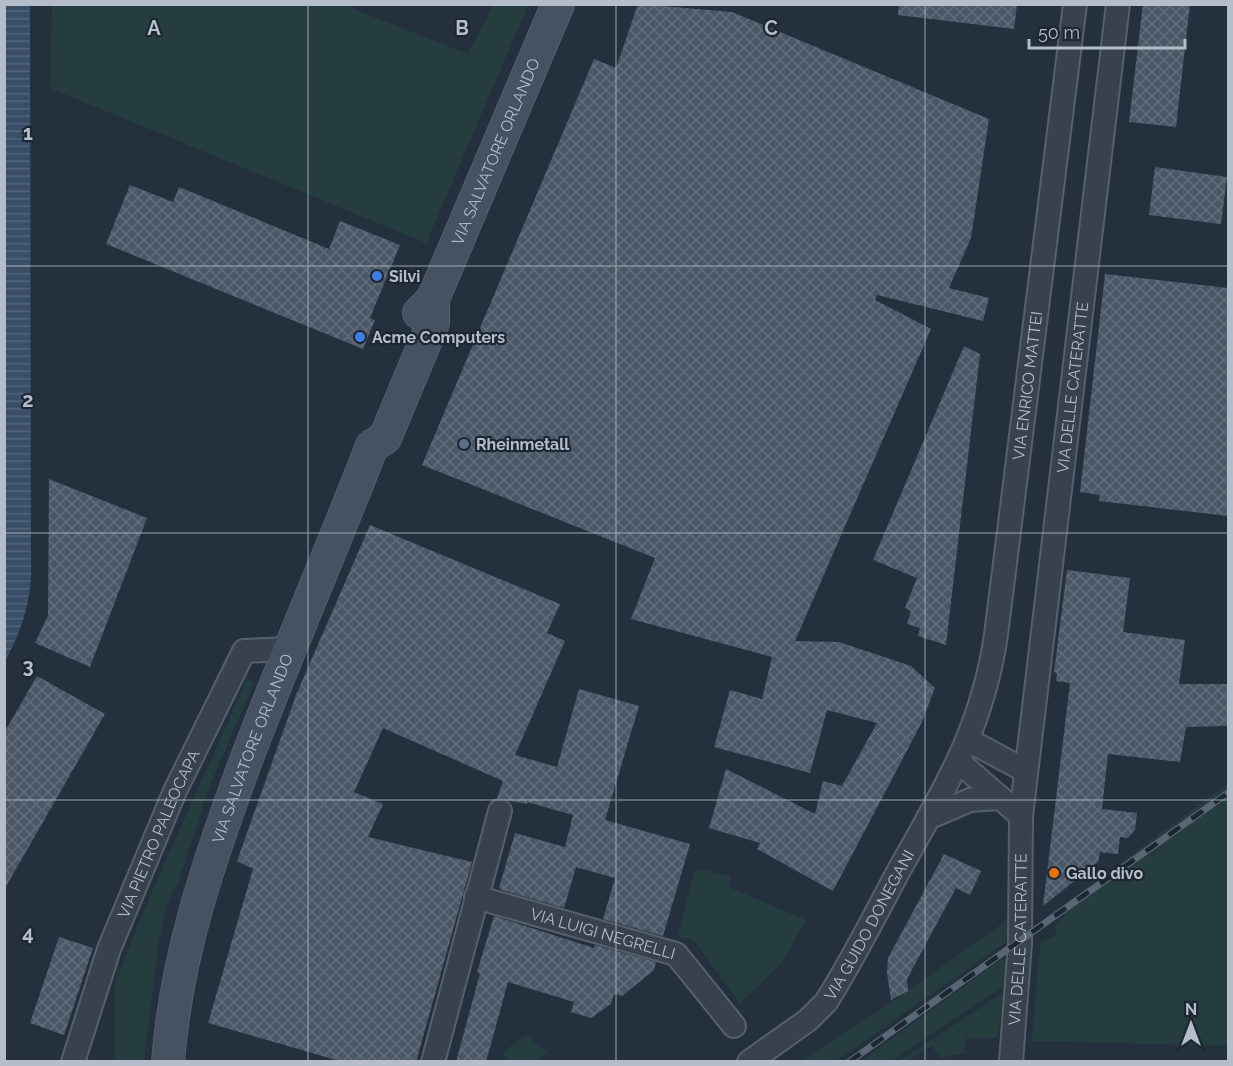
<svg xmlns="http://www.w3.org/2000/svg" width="1233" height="1066" font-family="Raleway,sans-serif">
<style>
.green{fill:#263d3f}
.water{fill:url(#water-rules)}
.building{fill:url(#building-cross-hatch)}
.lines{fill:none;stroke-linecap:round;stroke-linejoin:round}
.minor-casing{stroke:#56606c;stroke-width:26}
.secondary-casing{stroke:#56606c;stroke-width:34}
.minor{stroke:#38424e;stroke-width:22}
.secondary{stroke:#465161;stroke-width:32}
.rail-casing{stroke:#5a6675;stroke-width:7}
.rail{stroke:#1d2733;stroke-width:4.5;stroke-dasharray:14;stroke-linecap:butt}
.grid{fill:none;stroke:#b4bdc9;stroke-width:1.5;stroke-opacity:0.55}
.shop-dot{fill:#3f7fe0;stroke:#1d2733;stroke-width:2}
.service-dot{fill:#5c6f8a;stroke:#1d2733;stroke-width:2}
.food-dot{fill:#e8710a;stroke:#1d2733;stroke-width:2}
.labels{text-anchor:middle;stroke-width:4.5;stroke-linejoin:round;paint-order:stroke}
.street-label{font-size:16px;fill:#b4bdc9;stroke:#1d2733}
.poi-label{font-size:16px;font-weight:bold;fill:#b4bdc9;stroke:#1d2733;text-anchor:start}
.grid-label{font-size:20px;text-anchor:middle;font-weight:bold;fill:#b4bdc9;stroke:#1d2733;stroke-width:4.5;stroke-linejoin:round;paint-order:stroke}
</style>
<defs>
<pattern id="water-rules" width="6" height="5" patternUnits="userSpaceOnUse" patternTransform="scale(1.5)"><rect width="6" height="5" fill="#394e67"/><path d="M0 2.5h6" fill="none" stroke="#53667b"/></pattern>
<pattern id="building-cross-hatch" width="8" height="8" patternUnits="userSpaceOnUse" patternTransform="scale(1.5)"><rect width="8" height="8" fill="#4a5767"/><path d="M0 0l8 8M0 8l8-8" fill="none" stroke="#626d7b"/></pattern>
</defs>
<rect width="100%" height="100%" fill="#24303e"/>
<!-- green -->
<path class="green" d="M52,5H349L351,8L468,54L493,5H528L426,243L50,88Z
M247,679L254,683L208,790L177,885L167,903L158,946L144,1061H115V984L140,919Z
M1228,783V1046L1032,1041L1040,943L1056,935L1055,925L1064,917L1065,904Z
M700,869L730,876L729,887L806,920L782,963L740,1003L693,940L678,937L694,872Z
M1012,917L1009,940L836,1061L800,1062L892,1002Z
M1003,958L1007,962L1005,985L892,1061L860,1062Z
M1004,992L998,1038H965V1053L940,1058L932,1046L907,1061H899Z
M526,1035L547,1052L535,1061H508L502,1053Z"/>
<!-- water -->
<path class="water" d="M30,4L31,577C29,609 20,633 5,661L4,5Z"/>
<!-- building -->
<path class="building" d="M638,4L732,12L989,119L971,238L949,288L989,298L983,321L877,295L875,300L931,329L795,641L839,642L911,666L935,688L921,724L833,891L757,849L760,843L709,828L726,769L815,814L823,781L842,786L877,723L827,710L810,773L714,747L730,690L762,699L772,657L631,619L655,558L422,465L594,59L616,68Z
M899,4H1017L1014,29L898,15Z
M1143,4H1190L1176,127L1129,122Z
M1155,167L1227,177L1221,224L1149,215Z
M130,185L173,202L179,187L329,249L340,221L400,245L370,318L375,320L363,349L106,244Z
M1105,274L1228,288V516L1099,501L1100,495L1080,492Z
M964,346L980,354L946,645L918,636L920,628L907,624L911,611L905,608L917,578L873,560Z
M49,479L147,518L90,667L35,643L48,615Z
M370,525L560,604L547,633L565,641L515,755L557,767L579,689L639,706L605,820L690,844L663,936L603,919L615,878L576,867L564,908L502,890L499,888L515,833L565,847L573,815L527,802V804L497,798L503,781L383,728L354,792L383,804L368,837L472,862L416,1062H343L208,1023L253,869L237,861L296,695Z
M1067,570L1130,578L1123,632L1185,640L1179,684H1228V726L1186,727L1180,762L1108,754L1102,809L1137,813L1135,830L1128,838L1120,837L1118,854L1100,852L1098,862L1043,906L1070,683L1056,681L1057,673L1054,672Z
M37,676L105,714L4,890V733Z
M944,854L981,871L970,895L956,888L907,979L908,991L891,1000L887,973L888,958Z
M494,916L594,948L595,945L656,962L654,970L622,996L614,994L611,1004L591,1018L571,1012L574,1002L508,982L486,1062H456L480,973L477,972Z
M59,937L93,948L64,1035L30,1023Z"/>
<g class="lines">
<!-- minor casing -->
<g class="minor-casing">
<g id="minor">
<path d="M968,740L1026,771"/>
<path d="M959,762L1021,816"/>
<path d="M928,818L970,800L1000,798"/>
<path id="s1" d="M476,897L676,954L734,1026"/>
<path id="s2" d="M73,1062L109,949L175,791L244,651L288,649"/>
<path d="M433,1062L500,811"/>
<path id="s3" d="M749,1062L808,1020L826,1002C852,961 874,917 897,874C943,791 982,731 996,635L1075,4"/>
<path id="s4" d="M1011,1062L1020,943L1021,816L1118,4"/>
</g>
</g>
<!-- secondary casing -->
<g class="secondary-casing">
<g id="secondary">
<path id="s5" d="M419,313L433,299L558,4"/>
<path id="s6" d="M168,1062C176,956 209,861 245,763C285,657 331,552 372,446L385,438L433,323V299"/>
</g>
</g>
<!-- minor -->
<use href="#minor" class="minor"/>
<!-- secondary -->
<use href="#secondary" class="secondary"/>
<!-- rail casing -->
<g class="rail-casing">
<path id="rail" d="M849,1062L1228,793"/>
</g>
<!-- rail -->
<use href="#rail" class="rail"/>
</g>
<!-- grid -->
<path class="grid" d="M308,4V1062M616,4V1062M925,4V1062M4,266H1228M4,533H1228M4,800H1228"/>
<!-- markers -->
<g class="shop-dot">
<circle cx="377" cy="276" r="6"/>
<circle cx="360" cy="337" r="6"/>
</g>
<circle class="service-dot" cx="464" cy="444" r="6"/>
<circle class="food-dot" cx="1054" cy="873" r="6"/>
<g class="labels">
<!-- street labels -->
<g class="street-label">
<text dy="6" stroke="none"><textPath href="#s5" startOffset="180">VIA SALVATORE ORLANDO</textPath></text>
<text dy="6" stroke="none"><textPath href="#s3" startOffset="756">VIA ENRICO MATTEI</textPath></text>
<text dy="6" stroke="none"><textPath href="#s4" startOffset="678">VIA DELLE CATERATTE</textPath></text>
<text dy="6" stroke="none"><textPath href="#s6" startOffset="326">VIA SALVATORE ORLANDO</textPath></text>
<text dy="6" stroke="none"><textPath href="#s2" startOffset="244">VIA PIETRO PALEOCAPA</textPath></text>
<text dy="6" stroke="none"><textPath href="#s3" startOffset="186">VIA GUIDO DONEGANI</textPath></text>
<text dy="6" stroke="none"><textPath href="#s1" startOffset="132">VIA LUIGI NEGRELLI</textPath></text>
<text dy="6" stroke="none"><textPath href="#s4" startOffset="123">VIA DELLE CATERATTE</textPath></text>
</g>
<!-- poi labels -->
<g class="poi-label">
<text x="389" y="282">Silvi</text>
<text x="372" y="343">Acme Computers</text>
<text x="476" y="450">Rheinmetall</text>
<text x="1066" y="879">Gallo divo</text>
</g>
</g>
<g class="grid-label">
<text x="154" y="35">A</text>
<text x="462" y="35">B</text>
<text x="771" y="35">C</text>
<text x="28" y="140">1</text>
<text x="28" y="407">2</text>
<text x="28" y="673">3</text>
<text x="28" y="940">4</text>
</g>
<!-- border -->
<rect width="1233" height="1066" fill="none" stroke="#b4bdc9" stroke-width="12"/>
<!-- north arrow -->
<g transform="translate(1191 1024)" stroke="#1d2733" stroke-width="4.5" paint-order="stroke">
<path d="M0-4.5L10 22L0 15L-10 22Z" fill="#b4bdc9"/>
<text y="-9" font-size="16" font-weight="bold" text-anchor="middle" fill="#b4bdc9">N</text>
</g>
<!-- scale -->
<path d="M1029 39v9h156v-9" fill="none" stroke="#b4bdc9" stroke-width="3"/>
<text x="1038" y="39" font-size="18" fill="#b4bdc9" stroke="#1d2733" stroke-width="4.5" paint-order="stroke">50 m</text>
</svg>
